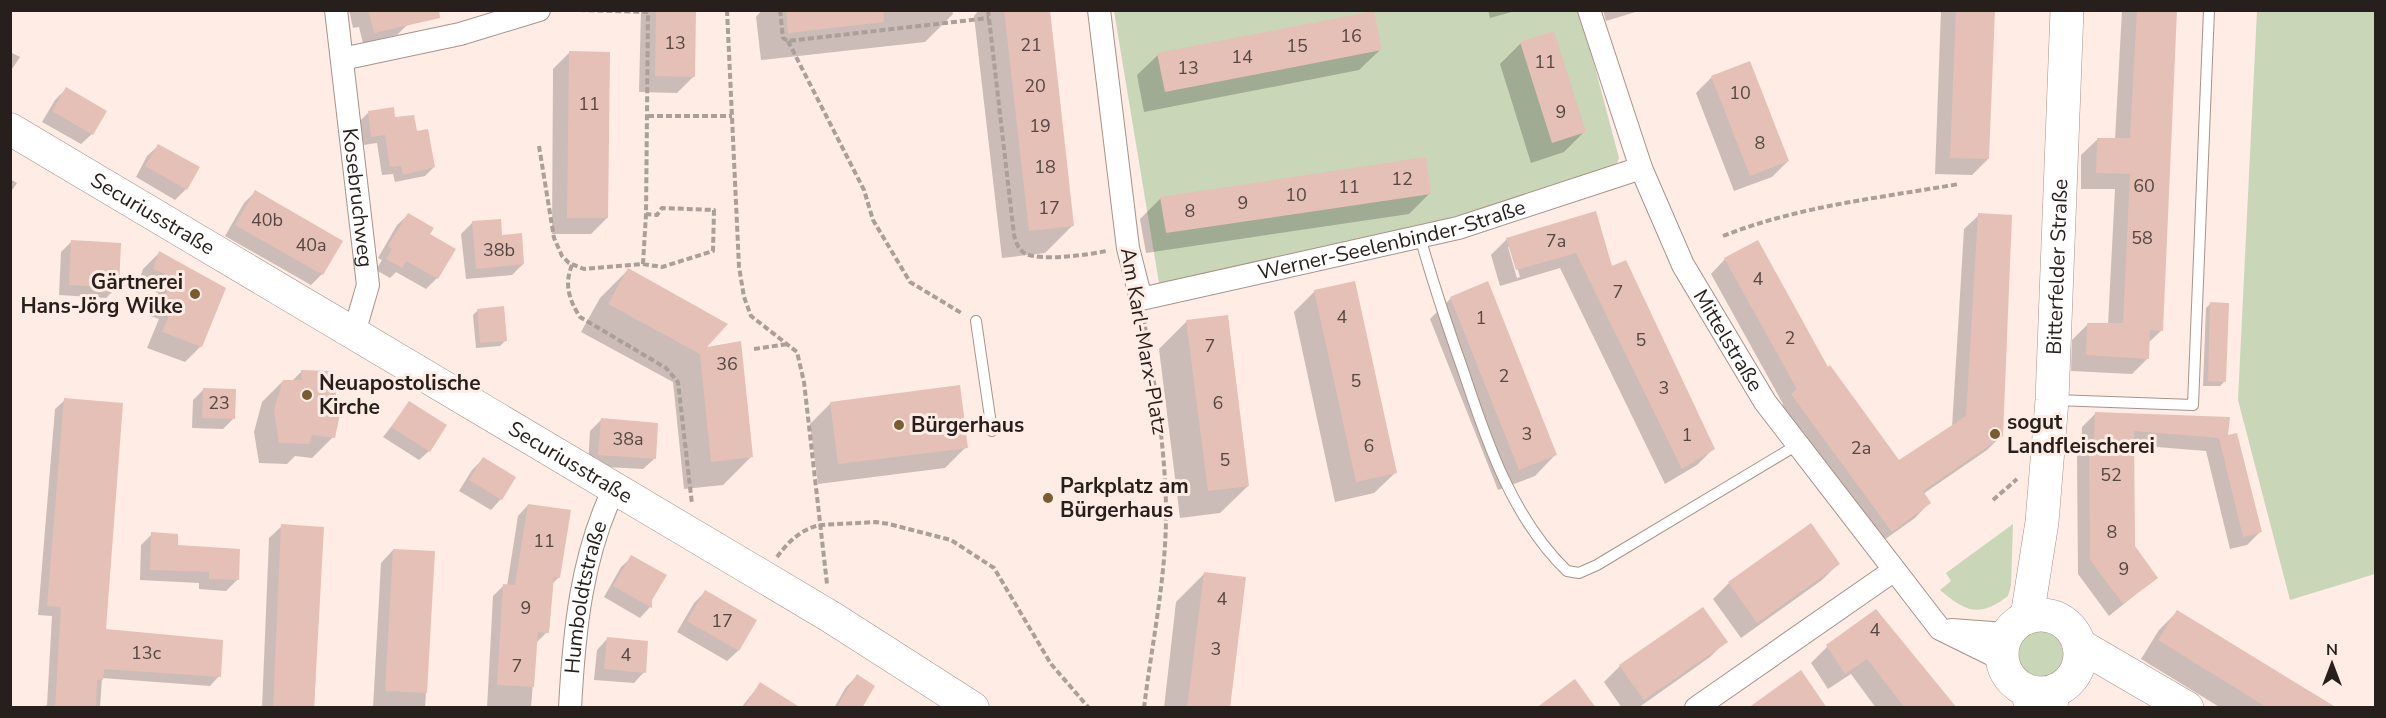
<svg xmlns="http://www.w3.org/2000/svg" width="2386" height="718" font-family="'Nunito Sans',sans-serif">
<style>
.green{fill:#c9d6b8}
.shadow{fill:#0003;fill-rule:evenodd}
.building{fill:#e5c0b6}
.lines{fill:none;stroke-linecap:round;stroke-linejoin:round}
.lane-casing{stroke:#a7938a;stroke-width:12}
.street-casing{stroke:#a7938a;stroke-width:24}
.secondary-casing{stroke:#a7938a;stroke-width:33}
.primary-casing{stroke:#a7938a;stroke-width:34}
.path{stroke:#ac9e98;stroke-width:4;stroke-dasharray:6 3;stroke-linecap:butt}
.lane{stroke:#fff;stroke-width:10}
.street{stroke:#fff;stroke-width:22}
.secondary{stroke:#fff;stroke-width:32}
.primary{stroke:#fff;stroke-width:33}
.poi-dot{fill:#795d30;stroke:#feece5;stroke-width:2}
.labels{text-anchor:middle;stroke-width:6;stroke-linejoin:round;paint-order:stroke}
.number-label{font-size:18px;fill:#564742}
.street-label{font-size:21px;fill:#271f1b;stroke:#feece5}
.poi-label{font-size:21px;font-weight:bold;fill:#271f1b;stroke:#feece5;text-anchor:start}
</style>
<rect width="100%" height="100%" fill="#feece5"/>
<!-- green -->
<path class="green" d="M1114,11H1580L1619,158L1617,163L1610,167L1451,218L1302,255L1159,283Z
M2257,11H2375V574L2290,600L2238,400Z
M2013,524L2011,585L2008,596C1979,618 1966,612 1940,590L1951,581L1946,573Z
M2014 653a27 27 0 1 1 54 0a27 27 0 1 1-54 0Z"/>
<!-- shadow -->
<path class="shadow" d="M349,10H404L407,25L397,35L363,43L359,27L353,28Z
M641,10H694L693,77L677,93L639,92Z
M762,10H952L953,14L925,42L761,60L756,17Z
M979,10H1048L1073,225L1045,253L1002,258L974,16Z
M1488,10H1519L1490,18Z
M1603,10H1642L1606,21Z
M1941,10H1994L1988,159L1972,175L1935,174Z
M2122,10H2175L2162,330L2148,343V358L2132,374L2071,371L2072,340L2088,324L2108,325L2115,189H2081V155L2098,139L2115,140Z
M1521,43L1584,132L1564,152L1531,163L1500,64Z
M1380,50L1359,70L1144,112L1137,75L1158,55Z
M10,52L20,57L10,72Z
M569,53L607,218L591,234H552L553,69Z
M1712,77L1788,161L1772,177L1734,191L1696,93Z
M66,89L92,134L81,144L42,122L55,100Z
M368,113L394,119L416,132L434,167L425,176L395,182L393,174L382,175L377,143L363,145L360,121Z
M158,146L186,189L175,200L136,177L147,156Z
M10,179L17,183L10,193Z
M255,192L322,274L311,285L225,236L244,203Z
M1430,193L1409,214L1146,253L1140,219L1161,198Z
M1595,213L1611,269L1713,449L1697,465L1665,484L1560,268L1500,286L1491,255L1507,239ZM1508,247H1511L1520,277L1517,278Z
M408,215L428,234L437,278L426,289L396,272L390,278L376,270L382,260L378,258L397,225Z
M1979,215L2002,435L1987,450L1923,494L1929,503L1915,518L1877,545L1777,409L1783,404L1711,274L1725,259L1827,369L1899,462L1952,427L1964,229Z
M472,223L501,237L523,264L512,275L466,279L461,234Z
M72,241L117,287L106,298L59,295L61,252Z
M159,253L224,289L201,346L185,362L147,348L159,319L148,315L158,293L138,285L143,269Z
M628,270L703,349L751,457L723,485L684,489L673,382L581,332L600,298Z
M1315,291L1395,473L1374,493L1335,502L1294,312Z
M1451,298L1555,455L1535,476L1498,490L1430,319Z
M2211,303L2225,381L2220,386H2203L2206,308Z
M478,310L505,341L500,346L476,348L473,315Z
M1187,321L1248,486L1220,513L1180,518L1159,349Z
M302,371L333,437L312,458L295,456L287,464L259,463L254,432L262,402L283,381L291,382Z
M204,389L234,418L223,429L192,428L193,400Z
M65,400L105,630L219,676L210,686L102,678L100,708H43L47,705L52,616L38,615L55,409Z
M410,403L429,451L419,460L383,437Z
M831,403L966,447L945,468L818,484L810,424Z
M2095,414L2227,437L2260,532L2247,545L2230,549L2206,451L2132,445L2133,547L2156,578L2109,616L2078,574L2077,455L2081,450L2082,427Z
M601,420L654,459L643,469L588,466L590,431Z
M483,459L501,499L491,510L459,491L472,470Z
M528,505L559,577L552,584L547,632L536,643L531,708H487L493,596L504,585L507,586L518,516Z
M282,526L322,528L314,708H262L269,538Z
M152,534L176,546L237,580L226,591L199,589V583L140,580L141,545Z
M393,550L434,553L425,708H373L381,563Z
M632,557L651,599L650,607L640,618L604,597L621,567Z
M1838,564L1822,580L1741,638L1713,599L1729,583Z
M1204,574L1229,708H1164L1176,602Z
M705,592L755,621L738,651L727,661L677,632L694,603Z
M1876,611L1955,708H1876L1851,674L1828,689L1811,663L1827,647Z
M2177,612L2337,708H2221L2141,659L2159,630Z
M607,639L644,672L634,683L594,680L597,650Z
M1726,641L1710,657L1638,708H1622L1604,682L1620,666Z
M857,676L860,708H834L846,687Z
M760,684L798,708H741Z"/>
<!-- building -->
<path class="building" d="M368,10H439L440,18L374,33Z
M656,10H696L695,77L655,76Z
M786,10H883L884,22L788,33Z
M1004,10H1050L1074,226L1029,231Z
M1956,10H1995L1989,159L1950,158Z
M2137,10H2177L2163,331L2150,330L2149,359L2086,355L2087,323H2123L2130,174L2096,173L2097,138H2130Z
M1374,11L1382,50L1165,92L1157,53Z
M1554,31L1586,132L1552,143L1520,42Z
M569,51L610,52L608,218H567Z
M1750,61L1789,161L1750,176L1711,76Z
M66,87L107,111L93,135L52,111Z
M394,107L395,117L414,115L417,131L428,129L435,167L403,175L401,166L390,167L385,135L371,137L368,111Z
M158,144L200,167L187,190L145,166Z
M1426,157L1431,194L1166,233L1160,197Z
M255,190L343,241L323,275L235,225Z
M1596,211L1612,266L1626,260L1715,449L1682,469L1576,253L1516,270L1506,238Z
M408,213L434,228L430,234L456,249L438,279L406,261L402,268L386,259L392,249L388,246Z
M1978,213L2012,215L2003,436L1923,491L1931,503L1892,532L1791,394L1797,389L1724,258L1758,240L1828,367L1830,365L1899,460L1966,416Z
M501,219L502,235L522,233L524,264L476,269L472,221Z
M71,240L121,243L119,288L69,285Z
M159,251L226,288L202,347L162,332L174,303L163,299L173,277L153,269Z
M628,268L728,324L707,347L741,341L753,457L711,462L700,354L608,304Z
M1355,281L1397,473L1356,482L1314,290Z
M1488,281L1557,455L1519,470L1450,297Z
M2210,302L2229,303L2226,382L2208,381Z
M504,306L507,341L480,343L477,309Z
M1228,315L1249,486L1208,491L1186,320Z
M301,370L331,371L340,414L335,438L312,435L309,444L279,443L274,410L283,380H302Z
M960,385L968,448L838,464L830,402Z
M203,388L236,389L235,419L202,418Z
M64,398L123,403L106,629L223,640L221,677L104,669L103,680H97L96,708H55L61,607L47,606Z
M409,401L447,425L430,452L391,427Z
M2095,412L2230,417L2228,435L2237,433L2262,532L2243,537L2219,438L2134,431L2135,546L2158,578L2123,604L2090,560L2089,440H2094Z
M601,418L658,423L656,459L598,455Z
M483,457L516,477L502,500L469,480Z
M528,504L571,510L560,578L554,577L549,633L538,632L534,687L497,685L503,584L515,585Z
M1811,523L1840,564L1757,623L1728,582Z
M281,524L324,527L314,708H273Z
M151,532L178,534V545L240,549L239,580L209,579V572L150,570Z
M393,549L435,551L427,693L385,691Z
M631,555L667,575L652,600V608L613,586Z
M1204,572L1246,577L1230,708H1187Z
M705,590L757,620L739,651L687,621Z
M1703,607L1728,642L1644,700L1619,665Z
M1876,609L1957,708H1905L1867,659L1845,674L1826,645Z
M2177,610L2200,624L2337,708H2268L2158,640Z
M607,637L648,641L646,673L604,669Z
M1801,670L1827,708H1748L1780,685Z
M857,674L875,686L862,708H836Z
M1575,679L1596,708H1536Z
M760,682L801,708H744Z"/>
<g class="lines">
<!-- lane casing -->
<g class="lane-casing">
<path id="lane" d="M1420,237C1433,283 1448,328 1464,373C1487,443 1513,519 1567,571L1579,573L1597,565L1797,445
M976,321L992,431
M2055,400L2193,405L2209,10"/>
</g>
<!-- street casing -->
<g class="street-casing">
<g id="street">
<path id="s1" d="M336,10L368,285L354,333"/>
<path id="s2" d="M1099,10L1128,248L1141,299L1458,228L1641,168"/>
<path id="s3" d="M1589,10L1641,168L1683,265L1765,402L1940,629L2001,659"/>
<path d="M342,59L460,34L539,10"/>
<path d="M1951,630L2006,634"/>
<path id="s4" d="M570,708C574,633 581,557 614,489"/>
<path d="M1696,708L1893,571"/>
</g>
</g>
<!-- secondary casing -->
<g class="secondary-casing">
<g id="secondary">
<path id="s5" d="M10,129L831,617L973,708"/>
<path d="M2028,691L2030,708"/>
<path d="M2051,708L2054,690"/>
</g>
</g>
<!-- primary casing -->
<g class="primary-casing">
<g id="primary">
<circle cx="2041" cy="654" r="39"/>
<path id="s6" d="M2027,617L2042,522L2052,400L2067,10"/>
<path d="M2079,645L2187,708"/>
</g>
</g>
<!-- path -->
<path class="path" d="M727,10L739,267L744,297L751,316L797,352L804,382L827,584
M780,10L783,38L788,41L989,18
M988,10L1014,235C1016,242 1018,250 1026,254C1043,261 1088,255 1106,251
M788,41L864,190L873,220L910,282L963,314
M648,116H732
M539,146L554,238L562,256L569,263L584,269L643,264L646,214L648,12L578,10
M1723,236C1799,206 1879,198 1959,184
M643,264L662,267L713,251L714,210L662,208L657,215L646,214
M572,265C564,284 569,300 580,317L666,368L678,382L692,504
M754,349L788,344
M1993,500L2017,479
M777,557C788,542 802,528 821,525L876,522L889,524L951,540L994,568L1051,664L1089,708
M1144,708C1152,642 1167,574 1166,507C1165,444 1154,382 1144,320"/>
<!-- lane -->
<use href="#lane" class="lane"/>
<!-- street -->
<use href="#street" class="street"/>
<!-- secondary -->
<use href="#secondary" class="secondary"/>
<!-- primary -->
<use href="#primary" class="primary"/>
</g>
<!-- markers -->
<g class="poi-dot">
<circle cx="195" cy="294" r="6"/>
<circle cx="307" cy="395" r="6"/>
<circle cx="899" cy="425" r="6"/>
<circle cx="1995" cy="434" r="6"/>
<circle cx="1048" cy="498" r="6"/>
</g>
<g class="labels">
<!-- number labels -->
<g class="number-label">
<text x="1351" y="42">16</text>
<text x="675" y="49">13</text>
<text x="1031" y="51">21</text>
<text x="1297" y="52">15</text>
<text x="1242" y="63">14</text>
<text x="1545" y="68">11</text>
<text x="1188" y="74">13</text>
<text x="1035" y="92">20</text>
<text x="1740" y="99">10</text>
<text x="589" y="110">11</text>
<text x="1561" y="118">9</text>
<text x="1040" y="132">19</text>
<text x="1760" y="149">8</text>
<text x="1045" y="173">18</text>
<text x="1402" y="185">12</text>
<text x="2144" y="192">60</text>
<text x="1349" y="193">11</text>
<text x="1296" y="201">10</text>
<text x="1243" y="209">9</text>
<text x="1049" y="214">17</text>
<text x="1190" y="217">8</text>
<text x="267" y="226">40b</text>
<text x="2142" y="244">58</text>
<text x="1556" y="247">7a</text>
<text x="311" y="251">40a</text>
<text x="499" y="256">38b</text>
<text x="1758" y="285">4</text>
<text x="1618" y="298">7</text>
<text x="1342" y="323">4</text>
<text x="1481" y="324">1</text>
<text x="1790" y="344">2</text>
<text x="1641" y="346">5</text>
<text x="1210" y="352">7</text>
<text x="727" y="370">36</text>
<text x="1504" y="382">2</text>
<text x="1356" y="387">5</text>
<text x="1664" y="394">3</text>
<text x="219" y="409">23</text>
<text x="1218" y="409">6</text>
<text x="1527" y="440">3</text>
<text x="1687" y="441">1</text>
<text x="628" y="445">38a</text>
<text x="1369" y="452">6</text>
<text x="1861" y="454">2a</text>
<text x="1225" y="466">5</text>
<text x="2111" y="481">52</text>
<text x="2112" y="538">8</text>
<text x="544" y="547">11</text>
<text x="2124" y="575">9</text>
<text x="1222" y="605">4</text>
<text x="526" y="614">9</text>
<text x="722" y="627">17</text>
<text x="1875" y="636">4</text>
<text x="1216" y="655">3</text>
<text x="146" y="659">13c</text>
<text x="626" y="661">4</text>
<text x="517" y="672">7</text>
</g>
<!-- street labels -->
<g class="street-label">
<text dy="7" stroke="none"><textPath href="#s1" startOffset="189">Kosebruchweg</textPath></text>
<text dy="7" stroke="none"><textPath href="#s5" startOffset="166">Securiusstraße</textPath></text>
<text dy="7" stroke="none"><textPath href="#s2" startOffset="550">Werner-Seelenbinder-Straße</textPath></text>
<text dy="7" stroke="none"><textPath href="#s6" startOffset="352">Bitterfelder Straße</textPath></text>
<text dy="7" stroke="none"><textPath href="#s3" startOffset="360">Mittelstraße</textPath></text>
<text transform="translate(1144 341) rotate(80)" y="7">Am Karl-Marx-Platz</text>
<text dy="7" stroke="none"><textPath href="#s5" startOffset="652">Securiusstraße</textPath></text>
<text dy="7" stroke="none"><textPath href="#s4" startOffset="112">Humboldtstraße</textPath></text>
</g>
<!-- poi labels -->
<g class="poi-label">
<text x="183" y="289" text-anchor="end">Gärtnerei<tspan x="183" dy="24">Hans-Jörg Wilke</tspan></text>
<text x="319" y="390">Neuapostolische<tspan x="319" dy="24">Kirche</tspan></text>
<text x="2007" y="429">sogut<tspan x="2007" dy="24">Landfleischerei</tspan></text>
<text x="911" y="432">Bürgerhaus</text>
<text x="1060" y="493">Parkplatz am<tspan x="1060" dy="24">Bürgerhaus</tspan></text>
</g>
</g>
<!-- border -->
<rect width="2386" height="718" fill="none" stroke="#271f1b" stroke-width="24"/>
<!-- north arrow -->
<g transform="translate(2332 664)" stroke="#feece5" stroke-width="4.5" paint-order="stroke">
<path d="M0-4.5L10 22L0 15L-10 22Z" fill="#271f1b"/>
<text y="-9" font-size="16" font-weight="bold" text-anchor="middle" fill="#271f1b">N</text>
</g>
</svg>
